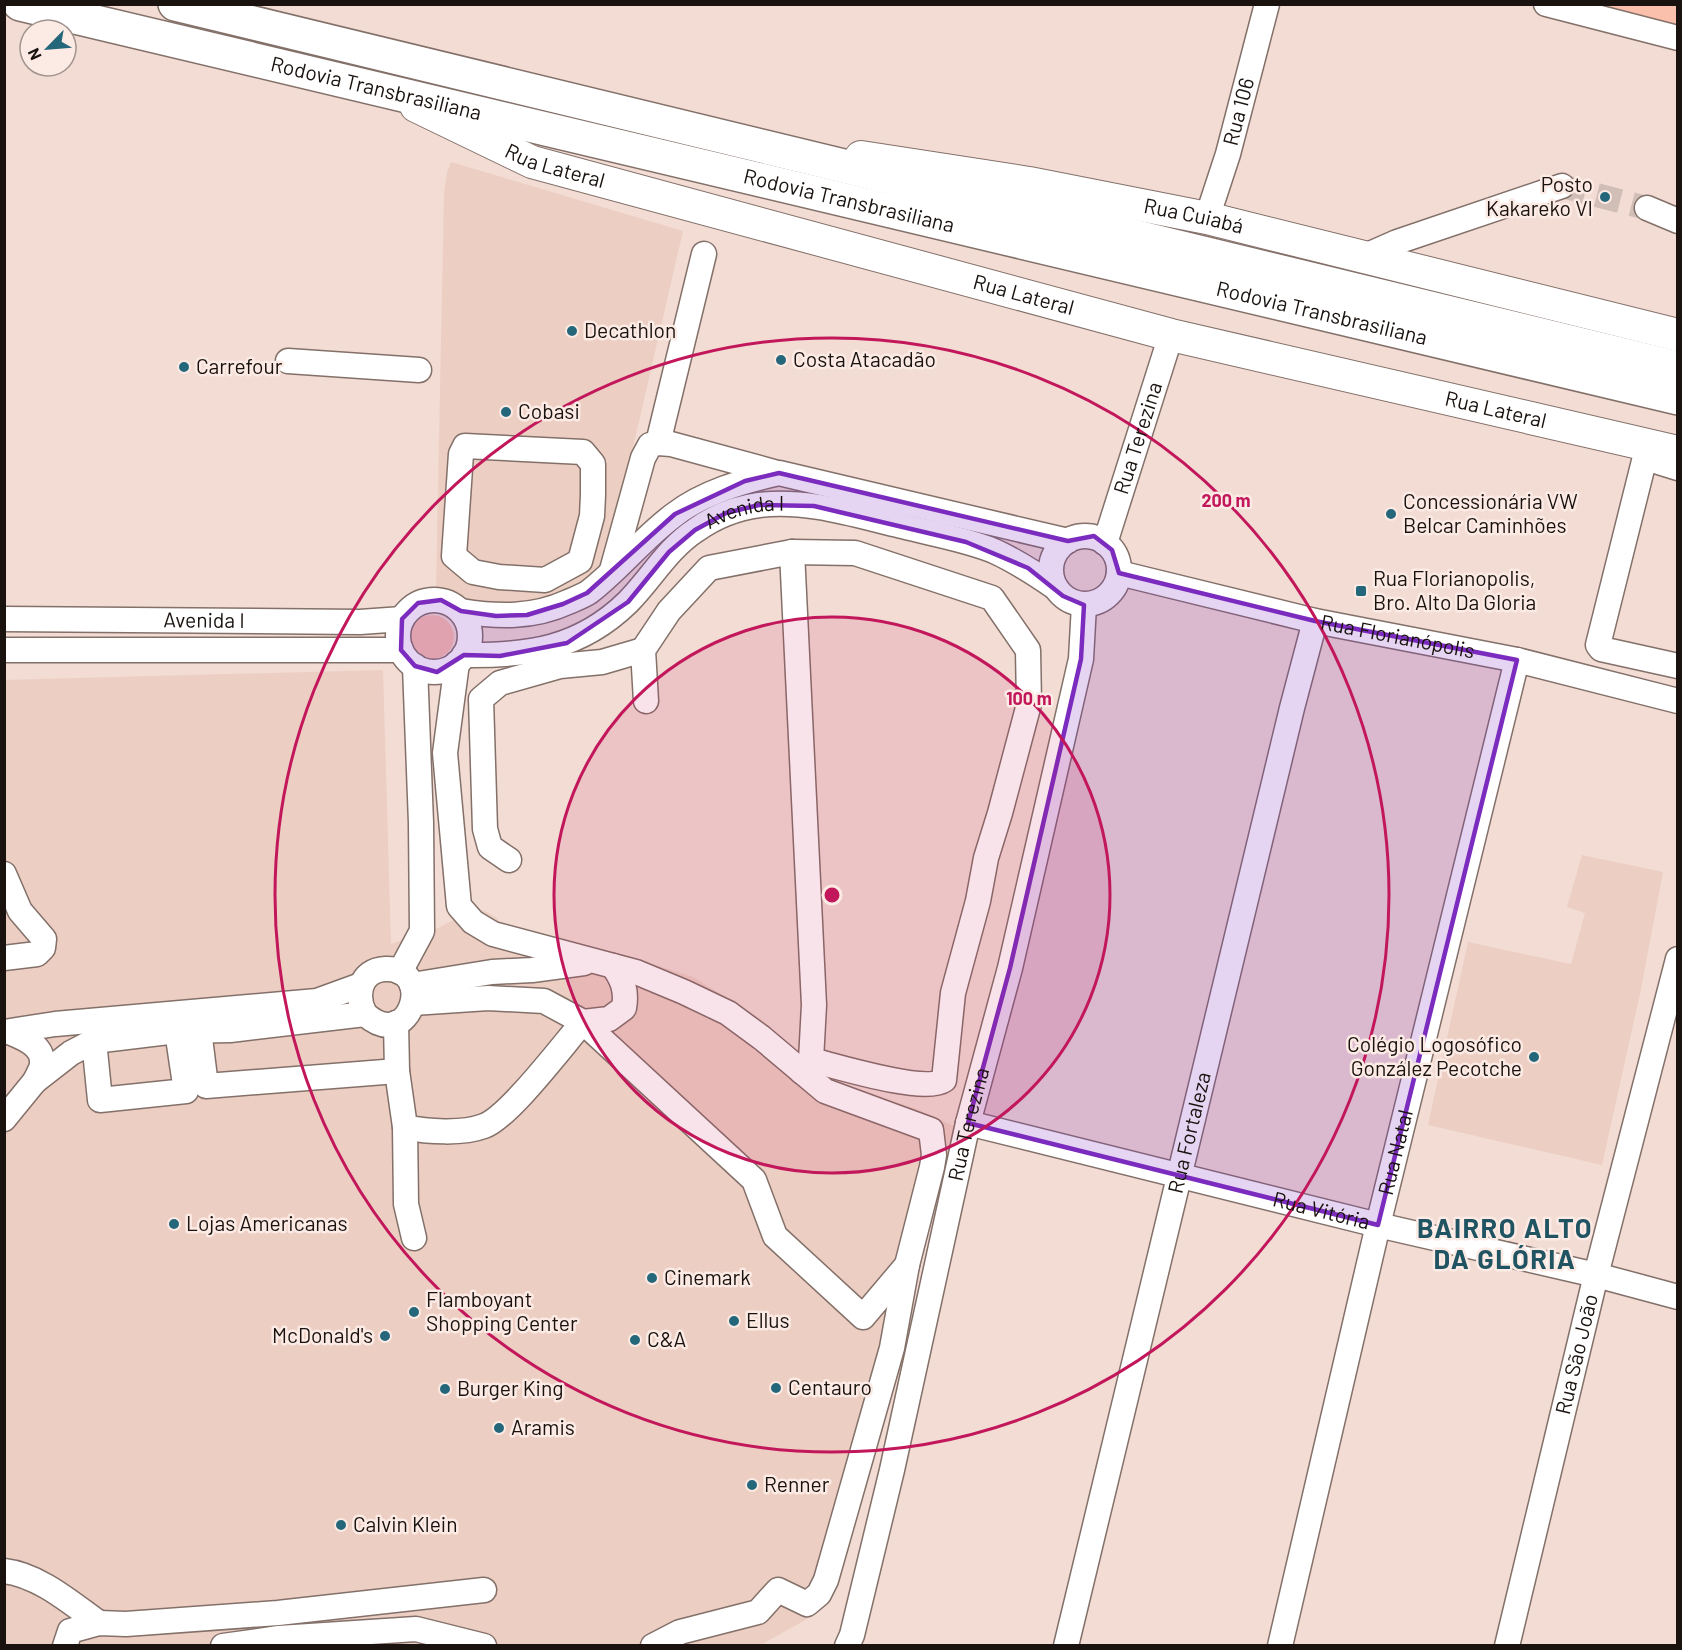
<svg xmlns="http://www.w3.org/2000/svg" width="1682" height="1650" font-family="Barlow,sans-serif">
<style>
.built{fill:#eccec3}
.green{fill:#fac0ac}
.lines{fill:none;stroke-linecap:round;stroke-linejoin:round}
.minor-tunnel{stroke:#d1beb6;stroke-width:24;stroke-dasharray:24 12;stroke-linecap:butt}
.minor-casing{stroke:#837069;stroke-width:27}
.major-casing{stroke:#837069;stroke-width:34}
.highway-casing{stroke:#837069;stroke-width:36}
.minor{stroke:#fff;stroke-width:24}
.major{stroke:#fff;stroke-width:32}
.highway{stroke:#fff;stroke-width:33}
.marked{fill:#7b2cbf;fill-opacity:0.2;stroke:#7b2cbf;stroke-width:4.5;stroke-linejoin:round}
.ring{fill:none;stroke:#c2185b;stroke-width:3}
.poi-dot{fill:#25677a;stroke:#fceae4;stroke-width:2}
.labels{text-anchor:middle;stroke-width:5;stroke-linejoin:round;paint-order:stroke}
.street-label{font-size:21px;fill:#19120f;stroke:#fceae4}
.poi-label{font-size:21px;fill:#19120f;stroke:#fceae4;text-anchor:start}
.district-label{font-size:27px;font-weight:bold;letter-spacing:1.5px;fill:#205463;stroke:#fceae4}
.centre{fill:#c2185b;stroke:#fceae4;stroke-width:3}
.ring-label{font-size:18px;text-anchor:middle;font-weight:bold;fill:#c2185b;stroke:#fceae4;stroke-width:5;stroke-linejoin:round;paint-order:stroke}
</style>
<rect width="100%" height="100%" fill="#f2dcd4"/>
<!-- built -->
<path class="built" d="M451,162L683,231L603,577L593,593L491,613L459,599L436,591L444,194L447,172Z
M383,670L391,944L438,928L472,910H483L497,918L505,930L526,941L646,962L693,977L761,1019L816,1072L838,1084L917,1109L956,1127L897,1349L826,1591L807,1619L759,1646L5,1645L4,680Z
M1582,855L1663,872L1641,989L1602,1165L1428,1125L1468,942L1571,964L1585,913L1567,907Z"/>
<!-- green -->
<path class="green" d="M1583,5H1677V29Z
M410 637a22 22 0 1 1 44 0a22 22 0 1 1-44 0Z"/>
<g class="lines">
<!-- minor-tunnel -->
<path class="minor-tunnel" d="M1562,186L1647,208"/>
<!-- minor casing -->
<g class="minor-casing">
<g id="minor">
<path d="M1546,4L1678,38"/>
<path d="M1647,208L1678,221"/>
<path id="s1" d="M1207,218L1228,154L1267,4"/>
<path d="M1363,257L1397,242L1562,186"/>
<path d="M288,361L419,370"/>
<path d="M658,443L704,254"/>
<path d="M465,446L583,452L593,464V495L592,516L580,561L545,580L499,577L473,572L454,556L461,454Z"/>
<path d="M1678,468L1649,459L1644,461L1598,645L1601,649L1678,666"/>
<circle cx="1085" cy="570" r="34"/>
<path id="s2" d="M1105,543L1171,335"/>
<path d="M792,552L814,1005L811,1060L802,1072"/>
<path d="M612,570L643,458L650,445L658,443L671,444L774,472"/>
<path id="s3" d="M1119,573L1315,621L1517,660L1678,701"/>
<circle cx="434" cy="636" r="36"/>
<path d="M461,611C498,617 533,618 568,602C575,599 583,596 589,592C619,569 643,538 674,515C704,492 743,481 779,473L1068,541"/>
<path id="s4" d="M4,619L360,622L402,619"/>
<path d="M4,650H401"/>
<path id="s5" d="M464,655C528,656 580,649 628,602C651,579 667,549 696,530C714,517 737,508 759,505C807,499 855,515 902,526C932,534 965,539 994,551C1016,561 1036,574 1056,588"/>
<path d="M646,701L643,650L669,611L709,568L792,552L855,553L992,598L1028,650L1029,704L1000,813L986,858L978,901L953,993L944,1080C925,1094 836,1066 811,1060"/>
<path d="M509,860L490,847L485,829L481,699L500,683L560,666L602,662L643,650"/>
<path d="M4,874L20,911L44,939L43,948L37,954L4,958"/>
<path d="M400,972L422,931L421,823L415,666"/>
<path d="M412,985L492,972L532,970L584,963"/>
<path d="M413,1003L488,998L544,1001L583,1022L754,1180L775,1236L863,1317L907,1265L932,1167L934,1155L931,1130L825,1091L762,1038L728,1013L684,992L636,972L493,934L473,922L459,906L445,753L457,663"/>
<path d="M396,1023L397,1071L405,1127C427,1132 463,1134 484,1126C509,1117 563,1045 583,1022L609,1019L624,1008C627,991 623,980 613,966"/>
<path d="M199,1030L206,1086L397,1071"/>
<path d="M4,1032L55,1024L317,1001L361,985"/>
<path d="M9,1032C23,1038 43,1045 42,1063C42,1069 37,1076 35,1081"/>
<path d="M94,1041L100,1100L186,1091L177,1031"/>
<path d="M4,1119L35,1081L71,1053L94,1041L177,1031L230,1030L365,1014C410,1055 437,967 385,969C360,970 355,996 365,1014"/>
<path id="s6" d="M968,1123L1378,1225L1596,1275L1678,1297"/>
<path d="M405,1127L406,1204L414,1238"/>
<path d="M4,1571C39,1575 71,1603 99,1623"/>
<path d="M65,1646L70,1631L99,1623L126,1624L278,1613L484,1590"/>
<path d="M223,1646L279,1638L416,1629L484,1646"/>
<path d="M653,1646L680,1632L758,1612L778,1590L807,1604L819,1594L826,1580L892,1348L907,1265"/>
<path id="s7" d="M847,1646L852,1635L892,1470L968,1123L1010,968L1081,659L1084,605"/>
<path id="s8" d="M1066,1646L1292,708L1315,621"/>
<path id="s9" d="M1280,1646L1378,1225L1517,660"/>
<path id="s10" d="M1507,1646L1596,1275L1678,959"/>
</g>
</g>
<!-- major casing -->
<g class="major-casing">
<g id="major">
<path id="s11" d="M416,106L532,162L1171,335L1678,452"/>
<path id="s12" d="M861,157L1029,183L1207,218L1678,335"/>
</g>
</g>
<!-- highway casing -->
<g class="highway-casing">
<g id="highway">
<path id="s13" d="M20,4L1678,398"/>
<path d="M175,4L1678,368"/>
</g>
</g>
<!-- minor -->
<use href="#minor" class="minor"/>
<!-- major -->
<use href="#major" class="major"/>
<!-- highway -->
<use href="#highway" class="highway"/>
</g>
<!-- marked area -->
<path class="marked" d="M779,473L1068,541L1094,536L1112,550L1119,573L1315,621L1517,660L1378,1225L968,1123L1010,968L1081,659L1084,605L1063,596L1028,568L966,542L814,506L759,505L726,513L695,530L669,552L628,602L567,643L500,656L464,655L437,672L415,666L401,650L402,619L418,603L441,600L461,611L496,616L527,615L563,604L587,593L675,514L745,481Z"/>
<!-- distance rings -->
<circle cx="832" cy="895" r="278" fill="#c2185b" fill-opacity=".12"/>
<g class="ring">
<circle cx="832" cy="895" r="278"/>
<circle cx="832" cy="895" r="557"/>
</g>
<!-- markers -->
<g class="poi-dot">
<circle cx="1605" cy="197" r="6"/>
<circle cx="572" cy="331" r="6"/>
<circle cx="781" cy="360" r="6"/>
<circle cx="184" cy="367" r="6"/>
<circle cx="506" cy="412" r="6"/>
<circle cx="1391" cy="514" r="6"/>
<rect x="1355" y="585" width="12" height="12" rx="3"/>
<circle cx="1534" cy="1057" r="6"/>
<circle cx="174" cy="1224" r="6"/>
<circle cx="652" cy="1278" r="6"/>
<circle cx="414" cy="1312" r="6"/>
<circle cx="734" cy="1321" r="6"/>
<circle cx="385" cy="1336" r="6"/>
<circle cx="635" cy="1340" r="6"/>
<circle cx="776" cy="1388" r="6"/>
<circle cx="445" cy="1389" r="6"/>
<circle cx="499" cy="1428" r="6"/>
<circle cx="752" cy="1485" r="6"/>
<circle cx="341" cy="1525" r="6"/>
</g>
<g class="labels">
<!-- street labels -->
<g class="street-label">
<text dy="7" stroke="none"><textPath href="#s13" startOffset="366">Rodovia Transbrasiliana</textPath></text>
<text dy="7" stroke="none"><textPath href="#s1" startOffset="111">Rua 106</textPath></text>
<text dy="7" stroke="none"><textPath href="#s11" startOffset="152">Rua Lateral</textPath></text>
<text dy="7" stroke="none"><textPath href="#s13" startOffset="852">Rodovia Transbrasiliana</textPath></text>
<text dy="7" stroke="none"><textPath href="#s12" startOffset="338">Rua Cuiabá</textPath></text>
<text dy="7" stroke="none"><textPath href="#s11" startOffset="638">Rua Lateral</textPath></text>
<text dy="7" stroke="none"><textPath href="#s13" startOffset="1338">Rodovia Transbrasiliana</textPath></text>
<text dy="7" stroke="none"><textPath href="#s11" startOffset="1124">Rua Lateral</textPath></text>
<text dy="7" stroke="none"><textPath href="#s2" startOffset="110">Rua Terezina</textPath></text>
<text dy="7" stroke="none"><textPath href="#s5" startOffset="330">Avenida I</textPath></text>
<text dy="7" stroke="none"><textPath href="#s4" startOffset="200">Avenida I</textPath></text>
<text dy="7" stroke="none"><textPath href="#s3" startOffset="286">Rua Florianópolis</textPath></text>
<text dy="7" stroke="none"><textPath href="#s7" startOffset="536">Rua Terezina</textPath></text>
<text dy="7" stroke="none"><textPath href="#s8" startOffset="528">Rua Fortaleza</textPath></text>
<text dy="7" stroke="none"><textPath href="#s9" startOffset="507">Rua Natal</textPath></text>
<text dy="7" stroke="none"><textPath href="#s6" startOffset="364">Rua Vitória</textPath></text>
<text dy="7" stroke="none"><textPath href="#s10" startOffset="300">Rua São João</textPath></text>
</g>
<!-- poi labels -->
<g class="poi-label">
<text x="1593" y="192" text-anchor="end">Posto<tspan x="1593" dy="24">Kakareko VI</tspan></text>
<text x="584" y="338">Decathlon</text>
<text x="793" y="367">Costa Atacadão</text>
<text x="196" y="374">Carrefour</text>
<text x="518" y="419">Cobasi</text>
<text x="1403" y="509">Concessionária VW<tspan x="1403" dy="24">Belcar Caminhões</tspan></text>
<text x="1373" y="586">Rua Florianopolis,<tspan x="1373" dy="24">Bro. Alto Da Gloria</tspan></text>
<text x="1522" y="1052" text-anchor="end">Colégio Logosófico<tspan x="1522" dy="24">González Pecotche</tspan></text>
<text x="186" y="1231">Lojas Americanas</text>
<text x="664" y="1285">Cinemark</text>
<text x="426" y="1307">Flamboyant<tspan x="426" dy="24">Shopping Center</tspan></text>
<text x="746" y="1328">Ellus</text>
<text x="373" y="1343" text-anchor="end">McDonald's</text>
<text x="647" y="1347">C&amp;A</text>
<text x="788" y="1395">Centauro</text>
<text x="457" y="1396">Burger King</text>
<text x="511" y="1435">Aramis</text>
<text x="764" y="1492">Renner</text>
<text x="353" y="1532">Calvin Klein</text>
</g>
<!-- district labels -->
<g class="district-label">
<text x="1505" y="1238">BAIRRO ALTO<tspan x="1505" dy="31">DA GLÓRIA</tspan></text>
</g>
</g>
<circle cx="832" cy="895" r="9" class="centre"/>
<g class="ring-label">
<text x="1226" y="507">200 m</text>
<text x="1029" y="705">100 m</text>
</g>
<!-- border -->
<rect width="1682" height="1650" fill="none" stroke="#19120f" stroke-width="12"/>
<!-- north arrow -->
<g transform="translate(48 48) rotate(245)"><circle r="28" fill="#fceae4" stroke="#a1948f" stroke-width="1.5"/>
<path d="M0-4.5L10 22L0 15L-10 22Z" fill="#25677a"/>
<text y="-9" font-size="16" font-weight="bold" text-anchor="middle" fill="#19120f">N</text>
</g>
</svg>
